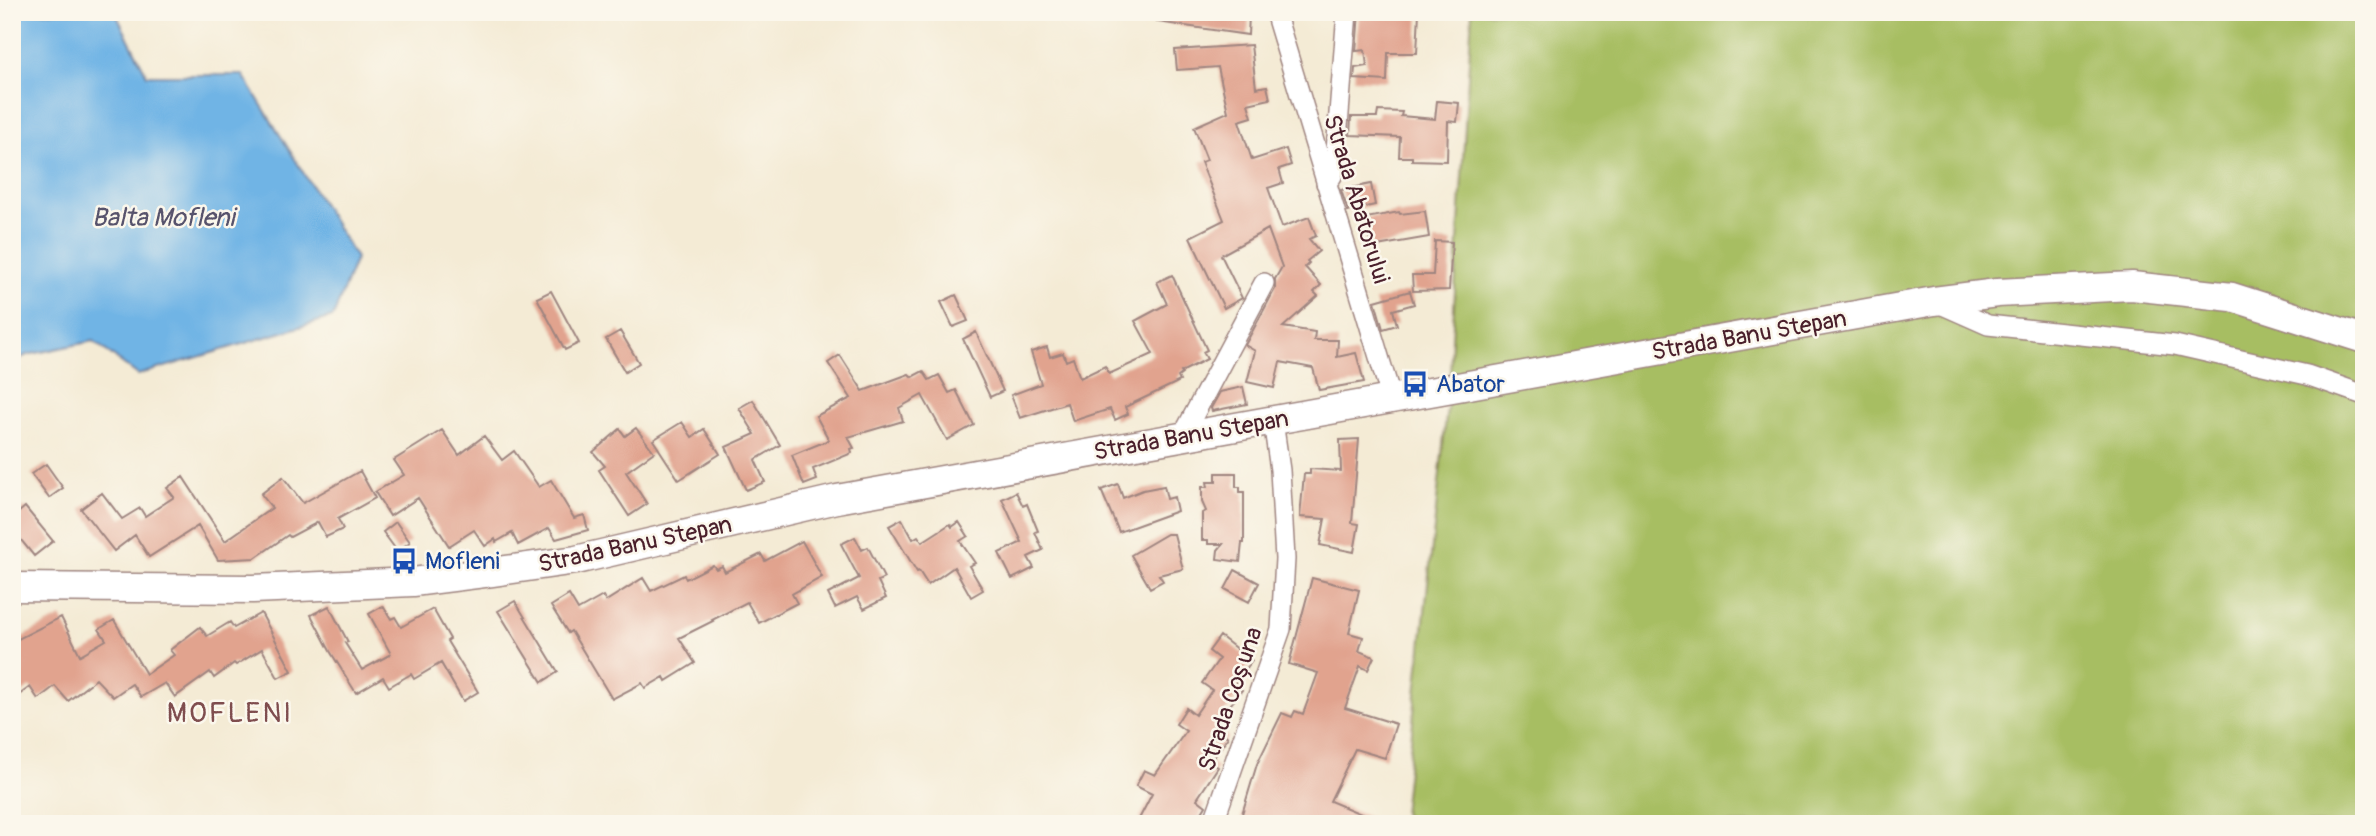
<svg xmlns="http://www.w3.org/2000/svg" width="2376" height="836" font-family="Pangolin,sans-serif">
<style>
.green{fill:#a7be62;stroke:#786e46;stroke-width:2}
.water{fill:#6fb4e5;stroke:#5c6a88;stroke-width:2}
.building{fill:#e1a38e}
.lines{fill:none;stroke-linecap:round;stroke-linejoin:round}
.street-casing{stroke:#9f8580;stroke-width:22}
.secondary-casing{stroke:#9f8580;stroke-width:31}
.street{stroke:#fff;stroke-width:19}
.secondary{stroke:#fff;stroke-width:28}
.labels{text-anchor:middle;stroke-width:5;stroke-linejoin:round;paint-order:stroke}
.street-label{font-size:24px;fill:#4a1f2b;stroke:#fbf7ec}
.transit-label{font-size:24px;fill:#164399;stroke:#fbf7ec;text-anchor:start}
.water-label{font-size:26px;font-style:italic;fill:#57536c;stroke:#fbf7ec}
.quarter-label{font-size:28px;letter-spacing:2px;fill:#7f4d4e;stroke:#fbf7ec}
</style>
<rect width="100%" height="100%" fill="#fbf7ec"/>
<filter id="ink" filterUnits="userSpaceOnUse"><feTurbulence type="fractalNoise" baseFrequency=".0143" numOctaves="2"/><feDisplacementMap in="SourceGraphic" scale="14" xChannelSelector="R" yChannelSelector="G"/><feConvolveMatrix kernelMatrix="1 2 1 2 8 2 1 2 1" color-interpolation-filters="sRGB"/></filter>
<filter id="wash" filterUnits="userSpaceOnUse"><feTurbulence type="fractalNoise" baseFrequency=".00686" numOctaves="4" result="noise"/><feDisplacementMap in="SourceGraphic" scale="28" xChannelSelector="R" yChannelSelector="G"/><feGaussianBlur stdDeviation="1.57" result="paint"/><feColorMatrix in="noise" values="0 0 0 0 0 0 0 0 0 0 0 0 0 0 0 0 0 1.4 0 .05"/><feComposite in="paint" operator="in"/></filter>
<g filter="url(#wash)">
<rect width="100%" height="100%" fill="#f4ebd5"/>
<!-- green -->
<path class="green" d="M1472,12H2364V824H1413L1403,814L1449,390Z"/>
<!-- water -->
<path class="water" d="M12,12H115L147,75H243L356,258L333,317L138,375L93,341L27,355L12,362Z"/>
<g id="blocks">
<!-- building -->
<path class="building" d="M1158,12L1249,16L1248,35L1157,22Z
M1359,12H1419L1417,53H1388L1387,81L1354,79L1355,68L1367,66L1365,50L1356,51Z
M1251,45L1256,88L1267,86L1270,99L1248,104L1252,117L1239,121L1252,160L1286,149L1291,165L1279,169L1283,183L1268,188L1282,227L1309,217L1316,236L1309,239L1319,251L1307,261L1309,263L1305,267L1321,285L1314,292L1318,296L1283,327L1315,332L1314,340H1338L1337,357L1356,353L1364,382L1319,390L1313,368L1280,362L1274,388L1247,382L1255,351L1245,345L1275,289V279L1282,267L1268,229L1221,255L1242,298L1224,308L1190,237L1224,220L1201,162L1207,160L1194,127L1228,112L1218,67L1177,70L1175,50Z
M1437,101L1459,103L1457,122L1448,121L1447,161L1412,160V157H1399L1400,137L1350,135L1351,117H1377L1378,111L1402,112L1401,116L1435,119Z
M1371,184L1375,205L1348,211L1341,190Z
M1425,211L1429,237L1371,247L1366,218L1399,212L1400,214Z
M1435,241L1452,242L1449,290L1413,291L1412,275H1433Z
M1172,275L1207,350L1203,352L1207,359L1181,372L1182,374L1178,377L1180,381L1125,407L1128,414L1115,420L1110,409L1073,421L1067,403L1020,418L1011,395L1041,384L1031,352L1047,347L1050,357L1063,353L1066,361L1073,358L1080,378L1105,366L1109,374L1153,354L1135,321L1167,304L1157,282Z
M551,291L579,343L565,350L537,298Z
M1410,291L1414,304L1393,310L1397,325L1383,329L1375,301Z
M956,295L968,321L953,327L941,302Z
M620,331L639,363L625,372L606,339Z
M976,332L1003,391L990,397L963,339Z
M840,355L863,391L909,374L912,377L923,371L929,380L939,375L949,393L956,390L974,425L947,440L922,395L899,408L903,421L848,437L854,448L851,449L852,453L813,469L817,480L804,485L792,455L829,440L816,416L851,398L828,363Z
M1243,387L1247,404L1212,411L1211,408L1220,392Z
M753,400L780,445L755,460L765,482L746,490L726,447L755,434L739,408Z
M682,422L692,437L704,429L720,454L679,480L653,440Z
M636,428L654,452L626,472L647,504L629,516L599,470L605,466L593,452L620,429L625,436Z
M442,430L459,455L484,436L502,460L514,451L539,487L551,480L574,518L584,515L588,530L556,539L549,528L518,545L512,533L496,542L495,539L485,546L474,530L449,546L418,498L390,516L375,492L404,475L394,460Z
M1359,439L1352,523L1359,524L1354,552L1320,545L1325,519L1300,517L1304,474H1310V469L1341,471L1340,440Z
M46,464L63,488L49,498L31,474Z
M360,471L375,498L338,519L343,529L326,537L318,522L290,537L288,535L255,558L218,560L198,526L149,557L135,535L114,551L81,509L102,493L122,519L140,508L145,516L174,497L167,488L183,477L225,541L272,508L261,494L283,477L303,503Z
M1216,473H1236V487H1240V492H1244V543H1242L1240,562L1217,559L1218,550L1223,544H1208V540H1202V513L1206,511L1202,502V487H1208L1207,482H1216Z
M1118,484L1123,498L1143,490L1164,486L1167,499L1174,497L1177,511L1119,532L1101,490Z
M1016,492L1023,506L1027,504L1038,531L1035,532L1043,550L1028,557L1034,568L1012,579L999,553L1022,542L1002,499Z
M25,507L53,541L34,556L12,529V518Z
M902,519L913,539L918,536L922,542L950,524L952,527L959,522L968,536L960,541L975,563L969,566L983,590L971,597L954,567L928,585L919,571L917,572L889,526Z
M396,522L410,542L397,551L383,532Z
M1167,534H1174L1183,569L1159,575L1163,581L1150,588L1131,555Z
M855,537L862,550L868,547L884,578L878,581L886,598L864,609L857,597L835,608L828,594L859,578L841,544Z
M802,541L822,577L792,594L797,603L759,623L747,602L712,620L713,621L679,638L695,663L666,681L664,677L645,688L642,683L612,699L571,631L568,633L551,606L569,595L578,610L603,596L606,601L643,578L651,591L684,575L686,579L713,565L716,569L722,566L725,572L761,554L765,561Z
M1235,570L1259,583L1249,602L1225,589Z
M1312,578L1359,590L1349,633L1363,637L1359,651L1374,657L1368,670L1360,666L1345,708L1396,724L1385,758L1355,749L1330,801L1385,824H1239L1257,764L1282,713L1292,717L1295,711L1303,714L1318,673L1289,664Z
M515,601L558,672L542,682L498,611Z
M329,606L348,642L345,643L362,670L391,654L369,614L383,606L391,619L395,617L401,627L433,609L450,639L447,641L478,692L463,701L441,663L414,679L411,674L389,687L383,677L356,693L330,651L311,615Z
M261,613L292,671L278,678L262,649L236,665L234,663L214,678L210,672L175,697L165,683L141,697L132,684L113,697L96,679L68,701L55,686L38,699L30,687L12,700V642L61,617L80,655L106,640L99,629L114,620L146,674L174,655L170,650L200,627L207,636L230,622L234,628Z
M1220,636L1252,661L1234,685L1242,690L1213,727L1228,737L1210,762L1218,767L1197,799L1206,806L1195,824H1147L1139,819L1152,794L1136,786L1144,770L1155,775L1186,731L1176,724L1186,708L1195,715L1212,690L1202,683L1219,659L1209,651Z"/>
</g>
</g>
<g filter="url(#ink)">
<use href="#blocks" fill-opacity="0" stroke="#9f8580" stroke-width="2"/>
<g class="lines">
<!-- street casing -->
<g class="street-casing">
<path id="street" d="M1275,12L1392,400
M1326,183L1332,176L1335,164L1347,12
M1936,302L1988,325L2175,345L2307,375L2364,395
M1182,437L1264,283
M1213,824L1281,629L1285,559L1280,470L1273,421"/>
</g>
<!-- secondary casing -->
<g class="secondary-casing">
<path id="secondary" d="M12,587L253,589L413,582L492,572L576,560L837,499L1934,301L1997,293L2132,286L2232,297L2364,339"/>
</g>
<!-- street -->
<use href="#street" class="street"/>
<!-- secondary -->
<use href="#secondary" class="secondary"/>
</g>
</g>
<!-- icons -->
<defs>
<g id="bus-bare" transform="scale(2.1)"><path d="M-5-6H5V4H4V6H2V4H-2V6H-4V4H-5ZM-3.5-4V0h7V-4ZM-3.5 1.2v1.5H-2V1.2ZM2 1.2v1.5H3.5V1.2Z" fill="#1a4fb4" stroke="#fbf7ec" stroke-width="2.5" paint-order="stroke"/></g>
</defs>
<g fill-rule="evenodd">
<use href="#bus-bare" x="1415" y="384"/>
<use href="#bus-bare" x="404" y="561"/>
</g>
<g class="labels">
<!-- street labels -->
<g class="street-label">
<text transform="translate(1357 199) rotate(73)" y="8">Strada Abatorului</text>
<text transform="translate(1749 335) rotate(-10)" y="8">Strada Banu Stepan</text>
<text transform="translate(1191 435) rotate(-10)" y="8">Strada Banu Stepan</text>
<text transform="translate(635 544) rotate(-12)" y="8">Strada Banu Stepan</text>
<text transform="translate(1230 699) rotate(-71)" y="8">Strada Coșuna</text>
</g>
<!-- transit labels -->
<g class="transit-label">
<text x="1436" y="392">Abator</text>
<text x="425" y="569">Mofleni</text>
</g>
<!-- water labels -->
<g class="water-label">
<text x="163" y="226">Balta Mofleni</text>
</g>
<!-- quarter labels -->
<g class="quarter-label">
<text x="230" y="722">MOFLENI</text>
</g>
</g>
<!-- margin -->
<rect width="2376" height="836" fill="none" stroke="#fbf7ec" stroke-width="42"/>
</svg>
